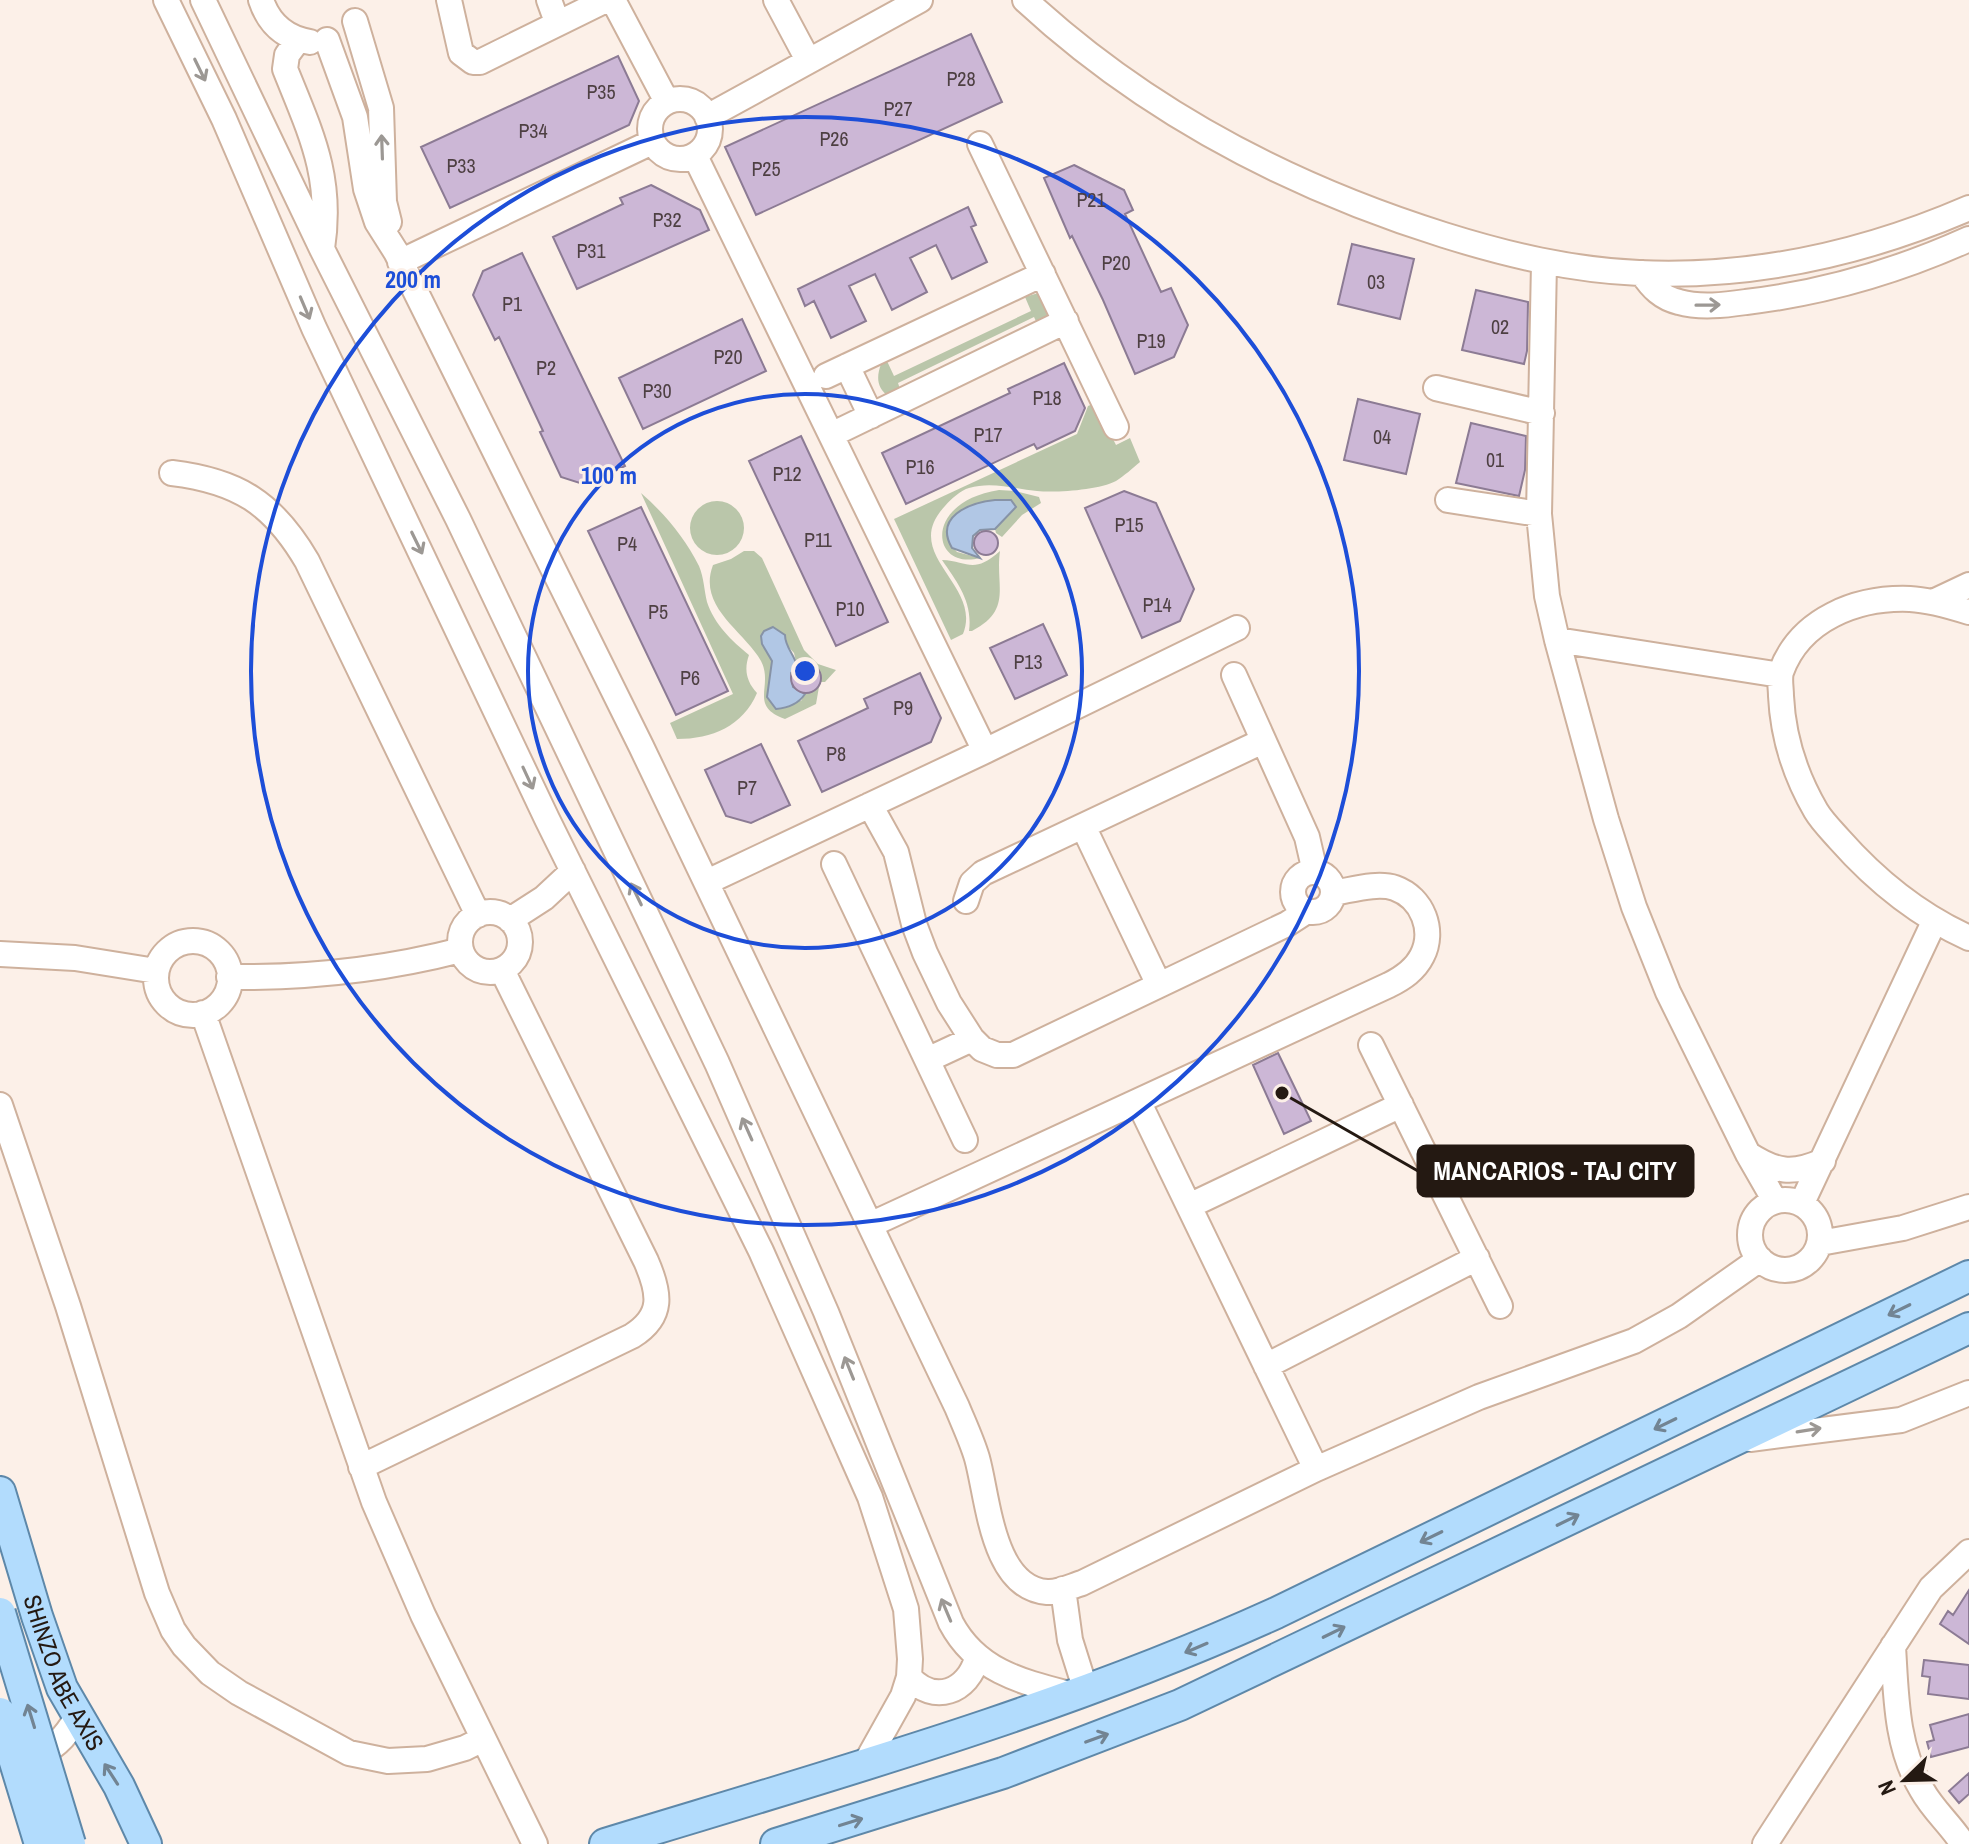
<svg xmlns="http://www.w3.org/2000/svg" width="1969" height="1844" font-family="'Archivo Narrow',sans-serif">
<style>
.green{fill:#bac6aa}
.water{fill:#b1c7e5;stroke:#8793a6;stroke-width:2}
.building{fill:#ccb7d6;stroke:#8c7b94;stroke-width:2}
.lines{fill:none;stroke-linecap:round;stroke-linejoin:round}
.minor-casing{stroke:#ceb19d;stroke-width:28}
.major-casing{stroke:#5e88a9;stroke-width:34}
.minor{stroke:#fff;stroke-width:24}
.major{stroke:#b2dcfd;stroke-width:30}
.major-bridge-casing{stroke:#5e88a9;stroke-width:34;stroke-linecap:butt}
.major-bridge{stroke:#b2dcfd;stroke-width:30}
.oneway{stroke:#9c9894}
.oneway2{stroke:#728493}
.ring{fill:none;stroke:#1d4ed8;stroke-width:4}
.labels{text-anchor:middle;stroke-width:6;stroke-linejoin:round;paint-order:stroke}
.number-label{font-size:20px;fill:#4e4043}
.street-label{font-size:24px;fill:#241912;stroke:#fcf0e8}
.centre{fill:#1d4ed8;stroke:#fcf0e8;stroke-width:4}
.ring-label{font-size:24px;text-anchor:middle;font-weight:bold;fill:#1d4ed8;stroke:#fcf0e8;stroke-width:6;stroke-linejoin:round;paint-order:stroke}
.leader{fill:none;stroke:#241912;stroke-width:3}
.callout-dot{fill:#241912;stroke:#fcf0e8;stroke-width:3}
.callout{fill:#241912;stroke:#241912;stroke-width:3}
.callout-label{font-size:26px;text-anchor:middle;font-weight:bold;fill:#fff}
</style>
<rect width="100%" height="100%" fill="#fcf0e8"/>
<!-- green -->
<path class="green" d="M1045,291L1058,308L1040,330L1034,317L898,383L903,398L889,397C877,388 876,378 881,364L887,361L894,376L1031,311L1025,297Z
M1095,403L1116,445L1130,438L1140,462C1133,468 1124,476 1116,481C1099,490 1056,493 1037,491C1014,489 992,481 969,488C961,490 951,499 945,506C899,555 983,584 963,634L951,640L894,519L1077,434L1088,406Z
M999,490L1015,491L1039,497L1041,503L1022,515L1002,537L996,533L995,529L1016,507L1011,500L987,501L949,543L957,552L980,558C931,571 922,502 999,490Z
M641,493C665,514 685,538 699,566C704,578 704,590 707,602C714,624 732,641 749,655C744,669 746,681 757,693C743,726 712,739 677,739L670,723L733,694Z
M690 528a27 27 0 1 1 54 0a27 27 0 1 1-54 0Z
M744,551H754L762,558L804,650L818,664L836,670L825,682H821L816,667L807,663L797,666L794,653L785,643L762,644C775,659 774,673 767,691L801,701L805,694L819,687L816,704L785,719C748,706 774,686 761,661C744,631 697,607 713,565L731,559Z
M1000,551C995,586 1013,610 972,631H969C973,602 957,582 942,560C968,561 973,575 1000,551Z"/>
<!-- water -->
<path class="water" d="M995,500H1011L1016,507L995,529L980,530L973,536L972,548L980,558L952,548C934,517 968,503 995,500Z
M773,627L785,635C785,647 794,654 797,666L791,673L793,687L805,694C799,703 788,708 776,709L767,697L772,661L762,644L761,636L764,631Z"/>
<!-- building -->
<path class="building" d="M971,34L1002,102L756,215L725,147Z
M618,56L639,101L629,125L450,208L421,147Z
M1074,165L1124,190L1133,210L1125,214L1161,292L1171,288L1188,325L1174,357L1135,374L1103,300L1072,236L1070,238L1044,178Z
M651,185L700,210L709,230L577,289L553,237L623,204L620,198Z
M968,207L976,225L971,227L987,262L952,279L936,245L910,258L927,292L892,310L875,274L849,286L866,321L831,338L814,301L805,306L798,289Z
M1352,244L1414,259L1400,319L1338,304Z
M522,253L625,466L586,485L561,477L540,432L543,431L499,337L495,340L473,295L483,271Z
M1476,290L1528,302L1527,351L1524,364L1462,350Z
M742,319L766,371L643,429L619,378Z
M1064,363L1085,408L1075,431L1037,449L1034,444L906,504L882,453L1010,393L1008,389Z
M1358,399L1420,414L1406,474L1344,460Z
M1471,423L1526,436L1525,470L1519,496L1456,483Z
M801,436L888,622L836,646L749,461Z
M1124,491L1156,503L1194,589L1180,621L1142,638L1085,508Z
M641,507L728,691L676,715L588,531Z
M974 543a12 12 0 1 1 24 0a12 12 0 1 1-24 0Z
M1043,624L1067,675L1015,699L990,648Z
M791 678a15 15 0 1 1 30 0a15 15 0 1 1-30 0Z
M920,673L941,718L931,742L822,792L798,741L868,708L864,699Z
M761,744L790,805L751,823L726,816L705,770Z
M1278,1053L1311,1121L1284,1134L1253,1065Z
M1969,1590V1644L1940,1624L1948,1611L1953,1615Z
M1924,1660L1969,1665V1699L1928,1694L1930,1677L1922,1676Z
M1969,1714V1747L1931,1757L1927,1742L1934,1740L1930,1725Z
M1969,1773V1794L1959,1803L1949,1791Z"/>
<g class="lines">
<!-- minor casing -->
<g class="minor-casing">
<path id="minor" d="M166,0L224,119L314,328L547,819L761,1251L870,1497L906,1609L910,1659L909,1677L903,1696L865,1764
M203,0L322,249L458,519L717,1063L826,1312L951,1623C977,1672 1023,1682 1073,1695
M261,0C269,24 285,38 310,42
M449,0L461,53L473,62H480L606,0
M549,0L557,22
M613,0L667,102
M776,0L808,60
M1025,0C1145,111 1288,186 1444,235C1508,255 1571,270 1639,273C1752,278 1865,253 1969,208
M355,21L381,108L384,202L389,222
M298,40L287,55L285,69C311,134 333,177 322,249
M327,40L355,117L366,189L377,222L396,252L641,746L957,1407C964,1424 972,1441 977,1458C988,1497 992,1588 1047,1592C1058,1593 1072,1586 1082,1583L1316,1469L1479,1397L1634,1341L1679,1316L1760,1259
M650 129a30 30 0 1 1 60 0a30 30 0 1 1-60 0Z
M707,117L920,0
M980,144L1116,427
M695,156L985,751
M400,262L652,142
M1544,263L1539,514L1547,596L1557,640L1606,819L1634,907L1668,992L1748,1154L1775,1201
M1642,273C1652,288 1662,298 1679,302C1700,308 1725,305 1746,302C1823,293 1898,271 1969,239
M847,366L871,416
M826,376L1043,274
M1436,388L1542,413
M831,435L1066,321
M172,473C238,481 273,503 307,561L478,915
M1448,500L1539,514
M1933,602L1969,585
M1969,612C1950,606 1930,600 1910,599C1857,597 1800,619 1781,672C1779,679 1781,688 1781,696C1783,738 1795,775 1816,811C1822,821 1831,830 1839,839C1877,882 1918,915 1969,938
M1557,640L1780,675
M1234,675L1307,837L1315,872
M870,805L896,852L914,924L925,953L949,1003L972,1039L982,1049L997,1055H1013L1287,924L1307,911
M1083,826L1159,985
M834,864L965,1140
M1293 892a20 20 0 1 1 40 0a20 20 0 1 1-40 0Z
M707,882L985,751L1237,628
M966,901L972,883L983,873L1263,741
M460 942a30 30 0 1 1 60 0a30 30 0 1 1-60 0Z
M510,920L544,898L573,871
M156 978a37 37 0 1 1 74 0a37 37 0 1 1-74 0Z
M0,954L75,958L156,971
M229,977C309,978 384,970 461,950
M203,1013L374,1502L423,1615L535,1844
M1371,1045L1500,1306
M927,1060L972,1039
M1139,1103L1316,1469
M0,1105L68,1306L157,1593L173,1630L184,1646L210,1673L239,1693L349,1753L388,1761L427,1759L465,1748L483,1739
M1748,1154C1776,1172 1792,1175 1823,1161
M1750 1235a35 35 0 1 1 70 0a35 35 0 1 1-70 0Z
M1802,1203L1934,922
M1189,1206L1401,1105
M870,1225L1389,985C1403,978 1415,970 1422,956C1435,931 1423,898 1395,888C1377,882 1352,890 1333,893
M1820,1243L1903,1228L1969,1207
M1266,1366L1477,1258
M1750,1439L1901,1420L1969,1393
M361,1467L632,1336C664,1316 660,1293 646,1261L502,970
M1063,1589L1070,1640L1086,1691
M1893,1646C1896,1695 1896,1747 1922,1790C1933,1810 1951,1825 1963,1844
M909,1677C934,1705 968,1692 977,1658
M30,1760C54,1748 64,1740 77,1717
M1765,1844L1931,1588L1969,1552"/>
</g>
<!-- major casing -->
<g class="major-casing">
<g id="major">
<path id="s1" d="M0,1492L37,1616L62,1688L119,1786L146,1844"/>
<path d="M605,1844C831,1775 1060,1711 1276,1613L1969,1276"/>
<path d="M776,1844L1003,1773L1180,1705L1969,1328"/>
</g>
</g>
<!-- minor -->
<use href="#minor" class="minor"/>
<!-- major -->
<use href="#major" class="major"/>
<!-- major-bridge casing -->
<g class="major-bridge-casing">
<path id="major-bridge" d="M0,1613L70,1844
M0,1713L40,1844"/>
</g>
<!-- major-bridge -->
<use href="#major-bridge" class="major-bridge"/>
</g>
<!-- one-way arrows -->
<defs><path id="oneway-shaft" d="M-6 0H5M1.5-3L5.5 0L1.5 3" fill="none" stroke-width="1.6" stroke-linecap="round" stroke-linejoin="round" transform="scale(2)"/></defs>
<g class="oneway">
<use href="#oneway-shaft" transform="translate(200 70) rotate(64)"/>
<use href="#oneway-shaft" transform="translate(382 147) rotate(-92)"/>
<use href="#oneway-shaft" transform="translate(1708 305) rotate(-1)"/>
<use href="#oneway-shaft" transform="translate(305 308) rotate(67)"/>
<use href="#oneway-shaft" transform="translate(417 543) rotate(64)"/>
<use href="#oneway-shaft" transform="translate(528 778) rotate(65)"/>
<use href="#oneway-shaft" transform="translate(636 894) rotate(-116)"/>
<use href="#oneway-shaft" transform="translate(747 1129) rotate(-114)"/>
<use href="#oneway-shaft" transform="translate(849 1368) rotate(-112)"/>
<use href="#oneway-shaft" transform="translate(1809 1430) rotate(-9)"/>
<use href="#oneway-shaft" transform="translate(946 1610) rotate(-113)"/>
</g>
<g class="oneway2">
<use href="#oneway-shaft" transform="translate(1899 1310) rotate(154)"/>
<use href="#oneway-shaft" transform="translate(1665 1424) rotate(154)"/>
<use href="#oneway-shaft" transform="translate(1568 1520) rotate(-26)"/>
<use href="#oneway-shaft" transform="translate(1431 1537) rotate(154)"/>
<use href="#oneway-shaft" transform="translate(1334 1632) rotate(-26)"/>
<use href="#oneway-shaft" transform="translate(1196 1648) rotate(157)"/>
<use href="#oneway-shaft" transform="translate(31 1716) rotate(-107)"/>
<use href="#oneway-shaft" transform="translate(1097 1738) rotate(-20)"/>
<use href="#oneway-shaft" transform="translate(111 1774) rotate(-123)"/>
<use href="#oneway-shaft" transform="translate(851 1822) rotate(-17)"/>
</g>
<!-- distance rings -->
<g class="ring">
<circle cx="805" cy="671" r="277"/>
<circle cx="805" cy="671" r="554"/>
</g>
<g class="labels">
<!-- number labels -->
<g class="number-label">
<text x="961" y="86">P28</text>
<text x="601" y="99">P35</text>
<text x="898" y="116">P27</text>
<text x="533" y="138">P34</text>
<text x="834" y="146">P26</text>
<text x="461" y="173">P33</text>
<text x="766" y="176">P25</text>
<text x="1091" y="207">P21</text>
<text x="667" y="227">P32</text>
<text x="591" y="258">P31</text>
<text x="1116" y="270">P20</text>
<text x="1376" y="289">03</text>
<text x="512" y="311">P1</text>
<text x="1500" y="334">02</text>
<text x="1151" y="348">P19</text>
<text x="728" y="364">P20</text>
<text x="546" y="375">P2</text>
<text x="657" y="398">P30</text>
<text x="1047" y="405">P18</text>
<text x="988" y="442">P17</text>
<text x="1382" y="444">04</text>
<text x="1495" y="467">01</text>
<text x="920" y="474">P16</text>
<text x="787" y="481">P12</text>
<text x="1129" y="532">P15</text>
<text x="818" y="547">P11</text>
<text x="627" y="551">P4</text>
<text x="1157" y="612">P14</text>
<text x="850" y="616">P10</text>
<text x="658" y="619">P5</text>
<text x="1028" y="669">P13</text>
<text x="690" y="685">P6</text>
<text x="903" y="715">P9</text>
<text x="836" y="761">P8</text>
<text x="747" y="795">P7</text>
</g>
<!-- street labels -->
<g class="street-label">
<text dy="8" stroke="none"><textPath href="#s1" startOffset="192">SHINZO ABE AXIS</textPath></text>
</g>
</g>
<circle cx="805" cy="671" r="12" class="centre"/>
<g class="ring-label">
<text x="413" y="288">200 m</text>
<text x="609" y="484">100 m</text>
</g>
<!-- callouts -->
<path class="leader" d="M1282 1093L1418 1171"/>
<circle class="callout-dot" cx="1282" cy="1093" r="8"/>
<rect class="callout" x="1418" y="1146" width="275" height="50" rx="8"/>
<g class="callout-label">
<text x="1555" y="1180">MANCARIOS - TAJ CITY</text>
</g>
<!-- north arrow -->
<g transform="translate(1905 1780) rotate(247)" stroke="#fcf0e8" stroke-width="6" paint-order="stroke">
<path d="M0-6L14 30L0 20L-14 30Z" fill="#241912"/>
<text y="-12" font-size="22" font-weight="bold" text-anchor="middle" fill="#241912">N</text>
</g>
</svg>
